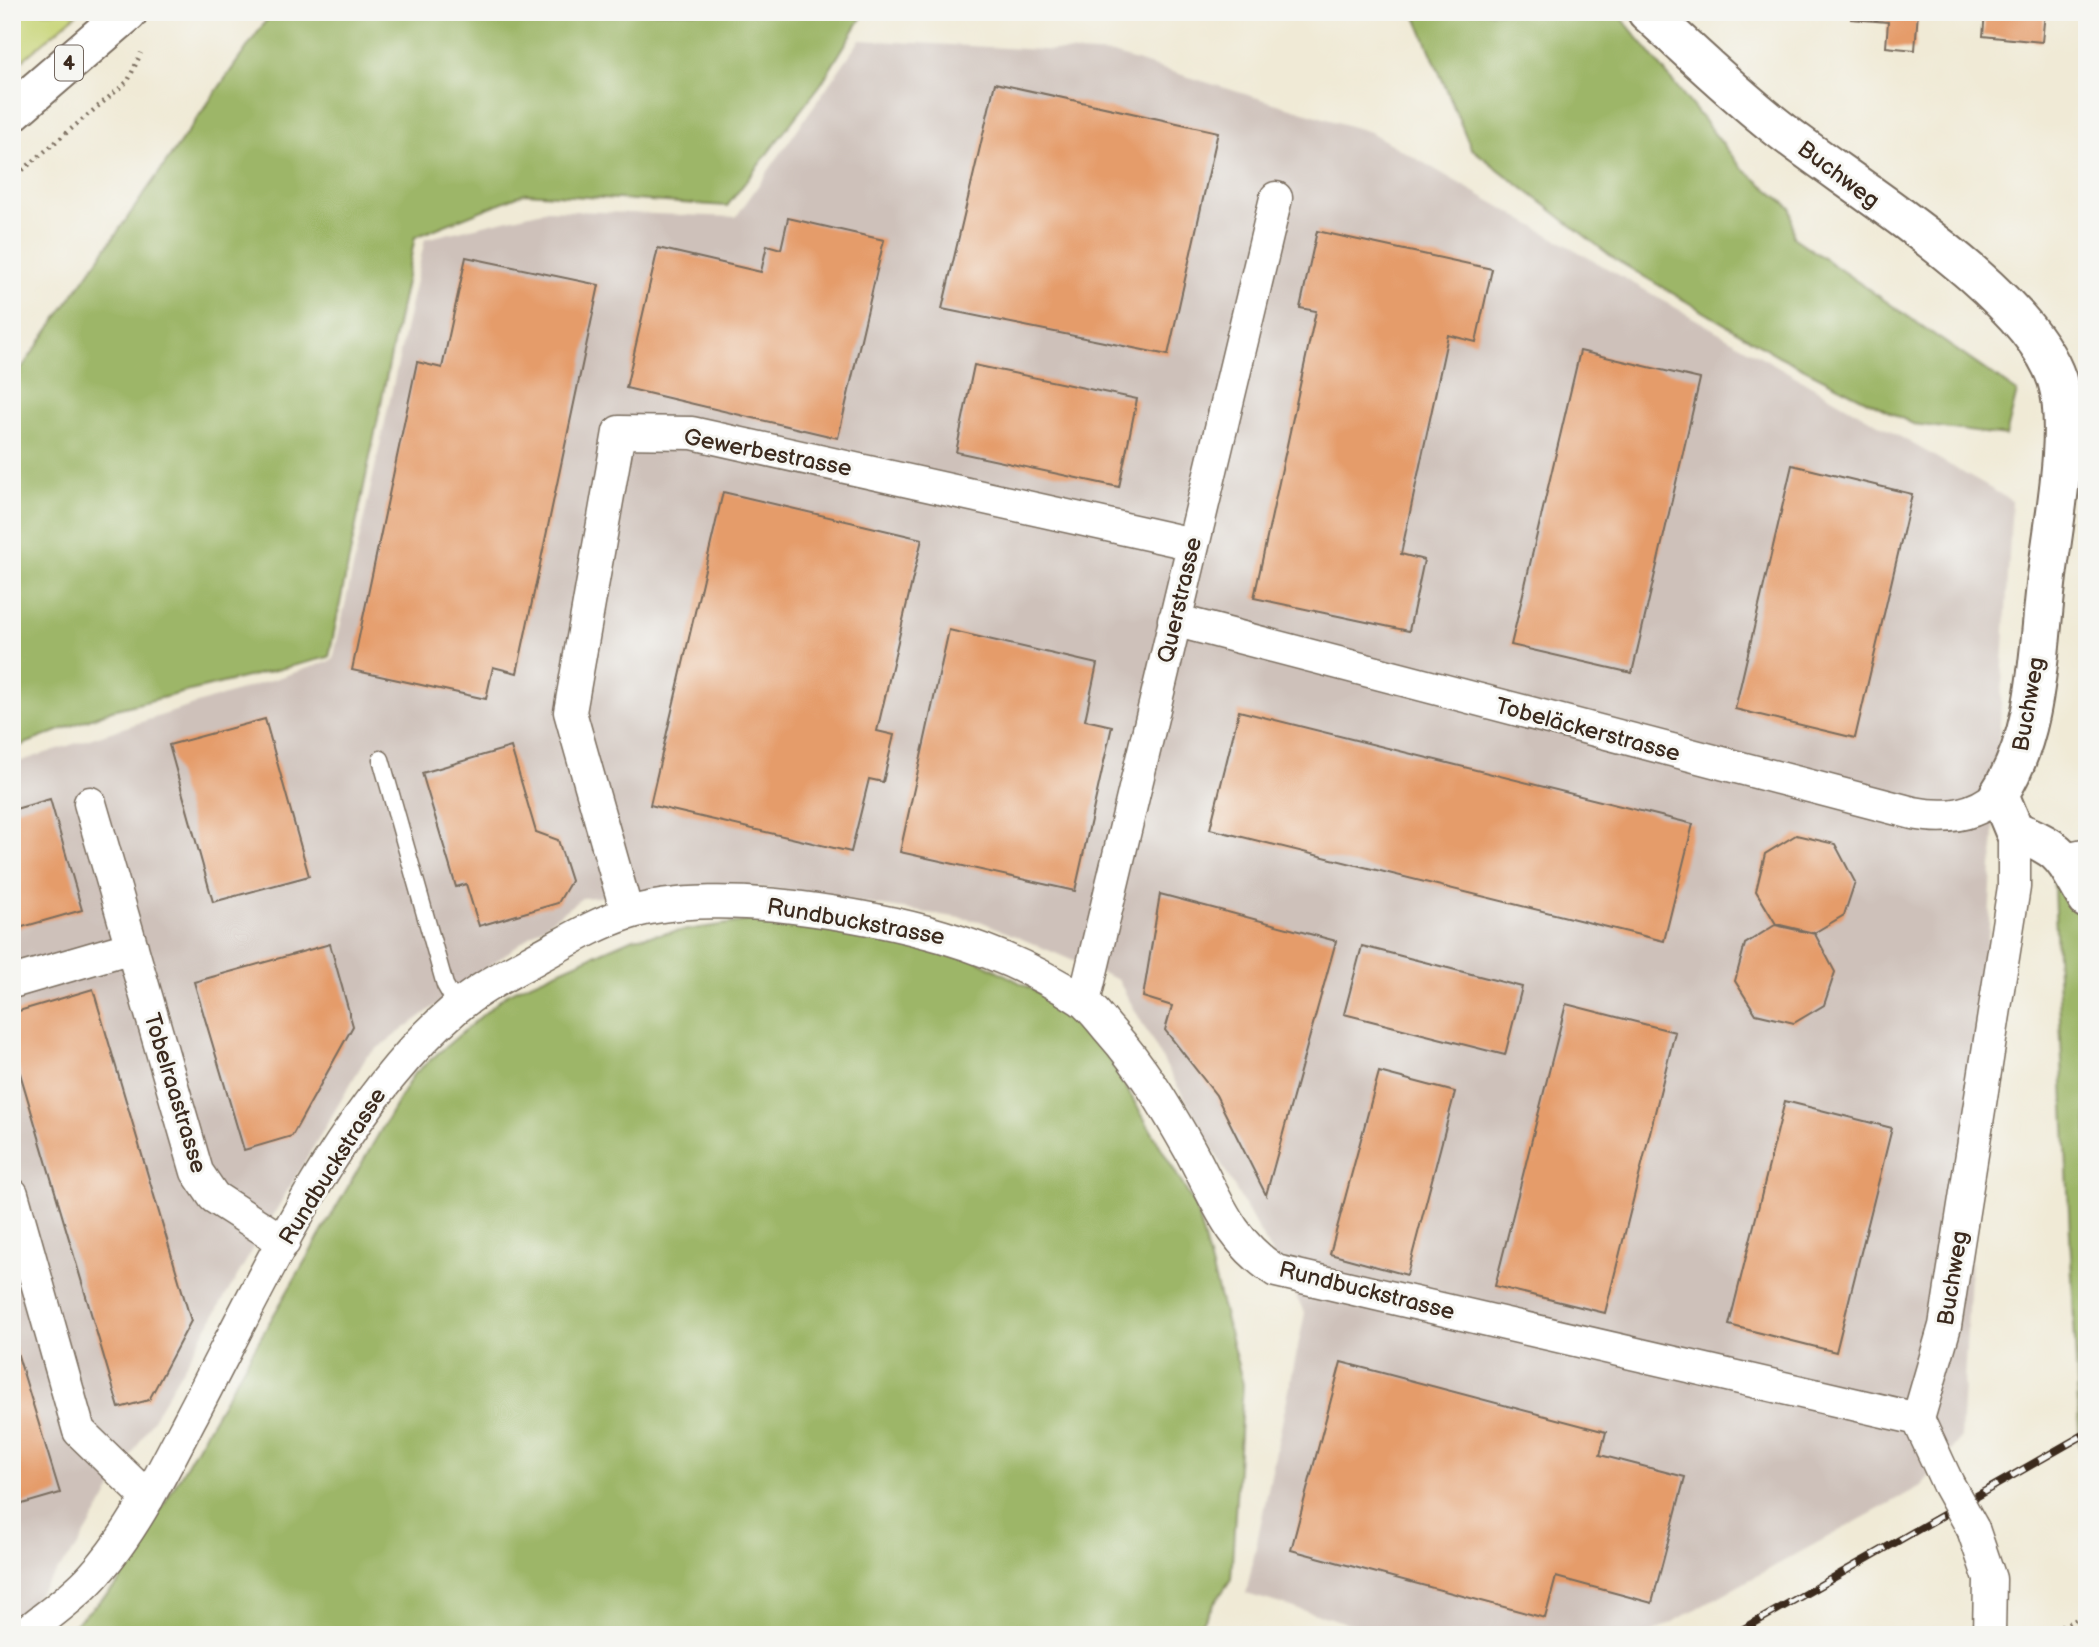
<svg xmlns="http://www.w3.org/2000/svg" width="2099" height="1647" font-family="'Balsamiq Sans',sans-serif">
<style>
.industrial{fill:#cec1ba}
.green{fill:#c7d476;stroke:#817f4a;stroke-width:2}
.forest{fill:#9db667;stroke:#6c7042;stroke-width:2}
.building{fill:#e59c6b}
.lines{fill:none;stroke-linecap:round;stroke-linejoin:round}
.service-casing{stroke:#7a6d5e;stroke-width:19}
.minor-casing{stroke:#7a6d5e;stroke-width:35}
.tertiary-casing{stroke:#7a6d5e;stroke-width:42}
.primary-casing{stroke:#7a6d5e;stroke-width:42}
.path{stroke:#7a6d5e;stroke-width:4.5;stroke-dasharray:2 5;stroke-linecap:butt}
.service{stroke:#fff;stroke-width:16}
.minor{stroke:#fff;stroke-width:32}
.tertiary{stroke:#fff;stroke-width:38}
.primary{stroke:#fff;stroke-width:38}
.rail-casing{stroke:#3b2a1e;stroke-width:8}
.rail{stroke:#f6f6f2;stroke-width:5;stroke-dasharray:16;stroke-linecap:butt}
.minor-bridge-casing{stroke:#7a6d5e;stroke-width:35;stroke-linecap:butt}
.minor-bridge{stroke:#fff;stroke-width:32}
.labels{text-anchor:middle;stroke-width:6;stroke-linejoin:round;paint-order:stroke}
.shield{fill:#f6f6f2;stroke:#73675e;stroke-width:2}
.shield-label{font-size:21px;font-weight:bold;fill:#3b2a1e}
.street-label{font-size:23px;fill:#3b2a1e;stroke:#f6f6f2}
</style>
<rect width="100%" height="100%" fill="#f6f6f2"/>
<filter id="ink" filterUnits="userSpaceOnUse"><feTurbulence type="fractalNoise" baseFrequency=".0143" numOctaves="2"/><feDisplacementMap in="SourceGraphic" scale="14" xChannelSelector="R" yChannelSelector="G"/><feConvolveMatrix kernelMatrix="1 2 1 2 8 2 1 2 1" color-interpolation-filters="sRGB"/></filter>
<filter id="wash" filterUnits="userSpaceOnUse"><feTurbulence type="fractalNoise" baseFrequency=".00686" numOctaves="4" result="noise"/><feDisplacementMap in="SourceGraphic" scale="28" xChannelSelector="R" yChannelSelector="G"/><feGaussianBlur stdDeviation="1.57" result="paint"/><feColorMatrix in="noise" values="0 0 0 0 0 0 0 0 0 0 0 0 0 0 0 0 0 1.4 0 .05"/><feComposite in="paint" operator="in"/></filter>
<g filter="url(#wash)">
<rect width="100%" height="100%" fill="#f0ead6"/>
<!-- industrial -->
<path class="industrial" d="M860,40L1113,54L1370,132L2012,501L1961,1438L1921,1486L1649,1635H1390L1246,1594L1305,1313L1118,980L980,921L759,887L582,898L367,1056L77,1548L12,1624V764L333,660L425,239L547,210L736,217Z"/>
<!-- green -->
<path class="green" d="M12,12H79L12,69Z"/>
<!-- forest -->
<path class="forest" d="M272,12H865L821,84L727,206L525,193L415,237L329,657L112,710L12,749V382Z
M1414,12H1617L1741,167L1791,208L1793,237L2017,392L2006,436L1913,424L1779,356L1616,260L1471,148Z
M2087,841V1599L2053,868Z
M768,918L924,932L1085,1017L1195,1206L1243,1384L1231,1579L1193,1635H63L117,1585L413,1075L508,993L633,938Z"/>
<g id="blocks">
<!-- building -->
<path class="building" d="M1851,12H1918L1915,50L1886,47L1888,22L1851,19Z
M1985,12H2045L2042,42L1983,36Z
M995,83L1218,132L1168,355L942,309Z
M788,218L884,240L838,438L626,388L658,248L761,272L767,245L781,249Z
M1317,231L1492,269L1476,342L1448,335L1401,554L1424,560L1409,631L1254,598L1316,311L1300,308Z
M466,257L599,285L517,673L493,667L486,699L352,670L417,362L442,368Z
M1580,351L1700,379L1632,673L1511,645Z
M974,365L1137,399L1119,487L956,452Z
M1792,465L1912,494L1855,738L1735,709Z
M723,492L922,539L877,731L894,735L883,782L869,779L851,852L650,805Z
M949,630L1097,664L1085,720L1112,726L1075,891L900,852Z
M1239,711L1693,824L1664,941L1210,829Z
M265,719L309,876L213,902L169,745Z
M511,747L536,832L558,840L571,881L558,903L479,926L466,884L456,887L422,773Z
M50,799L82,910L12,930V810Z
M1796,835L1835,844L1855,882L1844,915L1814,933L1776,924L1756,891L1765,854Z
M1160,894L1336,941L1266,1195L1216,1095L1165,1030L1172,1006L1143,997Z
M1775,925L1815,934L1835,972L1824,1005L1794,1023L1756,1014L1735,981L1745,944Z
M330,944L353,1026L292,1136L244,1150L194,982Z
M1362,946L1522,987L1505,1055L1344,1014Z
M93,989L191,1321L149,1400L119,1408L12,1046V1013Z
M1566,1004L1675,1032L1605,1313L1495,1286Z
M1379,1072L1455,1092L1407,1275L1330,1254Z
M1785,1101L1892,1128L1836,1352L1729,1325Z
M12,1336L60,1493L12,1507Z
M1341,1362L1606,1432L1600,1455L1685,1477L1652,1603L1556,1577L1545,1618L1291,1550Z"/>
</g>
</g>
<g filter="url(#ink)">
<use href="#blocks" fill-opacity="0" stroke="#7a6d5e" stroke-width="2"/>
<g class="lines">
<!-- service casing -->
<g class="service-casing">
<path id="service" d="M381,759L445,985L457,1006
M2059,852L2087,846"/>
</g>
<!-- minor casing -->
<g class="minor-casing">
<path id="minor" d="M1174,620L1913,813C1944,819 1974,817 1999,794
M90,803L197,1172L214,1197L284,1242
M627,913L570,712L619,432L692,433L1193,544
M12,982L132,947
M1084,1002L1276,198
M12,1194L79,1431L148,1498
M1948,1484L1918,1419L1945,1326L2014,887V830
M1973,1529L1990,1579L1989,1635
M23,1635C46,1616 72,1599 92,1577C132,1534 163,1471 190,1419C262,1283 338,1110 455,1009C479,988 510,973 538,957C566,942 595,924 626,914C675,898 744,901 794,907C896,920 993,942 1080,999C1092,1007 1101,1021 1110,1031C1142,1067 1166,1107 1190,1150C1216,1197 1228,1240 1276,1271L1918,1419"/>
</g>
<!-- tertiary casing -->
<g class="tertiary-casing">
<path id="tertiary" d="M1647,12C1690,51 1732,92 1778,128C1853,187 2028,291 2057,380C2073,432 2052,530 2046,585C2038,654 2038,735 1999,794L2014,830C2064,851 2060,853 2087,899"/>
</g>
<!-- primary casing -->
<g class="primary-casing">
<path id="primary" d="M12,112L128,12"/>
</g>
<!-- path -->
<path class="path" d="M12,179L128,81L141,53
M2052,1635L2054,1629L2087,1615"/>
<!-- service -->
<use href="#service" class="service"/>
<!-- minor -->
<use href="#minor" class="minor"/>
<!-- tertiary -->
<use href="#tertiary" class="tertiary"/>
<!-- primary -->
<use href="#primary" class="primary"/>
<!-- rail casing -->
<g class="rail-casing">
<path id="rail" d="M1733,1635L2087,1433"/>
</g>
<!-- rail -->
<use href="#rail" class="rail"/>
<!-- minor-bridge casing -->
<g class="minor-bridge-casing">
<path id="minor-bridge" d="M1948,1484L1973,1529"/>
</g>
<!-- minor-bridge -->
<use href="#minor-bridge" class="minor-bridge"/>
</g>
</g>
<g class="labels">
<!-- shield labels -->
<rect class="shield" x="55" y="45.5" width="28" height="35" rx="5"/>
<g class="shield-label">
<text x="69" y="70">4</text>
</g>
<!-- street labels -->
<g class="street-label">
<text transform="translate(1839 174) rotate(37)" y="8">Buchweg</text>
<text transform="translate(768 452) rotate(11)" y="8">Gewerbestrasse</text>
<text transform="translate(1179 600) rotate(-77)" y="8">Querstrasse</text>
<text transform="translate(2028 704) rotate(-80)" y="8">Buchweg</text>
<text transform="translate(1588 729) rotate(15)" y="8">Tobeläckerstrasse</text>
<text transform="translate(856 921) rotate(10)" y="8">Rundbuckstrasse</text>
<text transform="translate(176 1093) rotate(73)" y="8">Tobelraastrasse</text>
<text transform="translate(332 1166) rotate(-58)" y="8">Rundbuckstrasse</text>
<text transform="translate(1952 1278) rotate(-81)" y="8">Buchweg</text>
<text transform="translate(1367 1290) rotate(14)" y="8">Rundbuckstrasse</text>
</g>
</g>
<!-- margin -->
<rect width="2099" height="1647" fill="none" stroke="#f6f6f2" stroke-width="42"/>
</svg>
